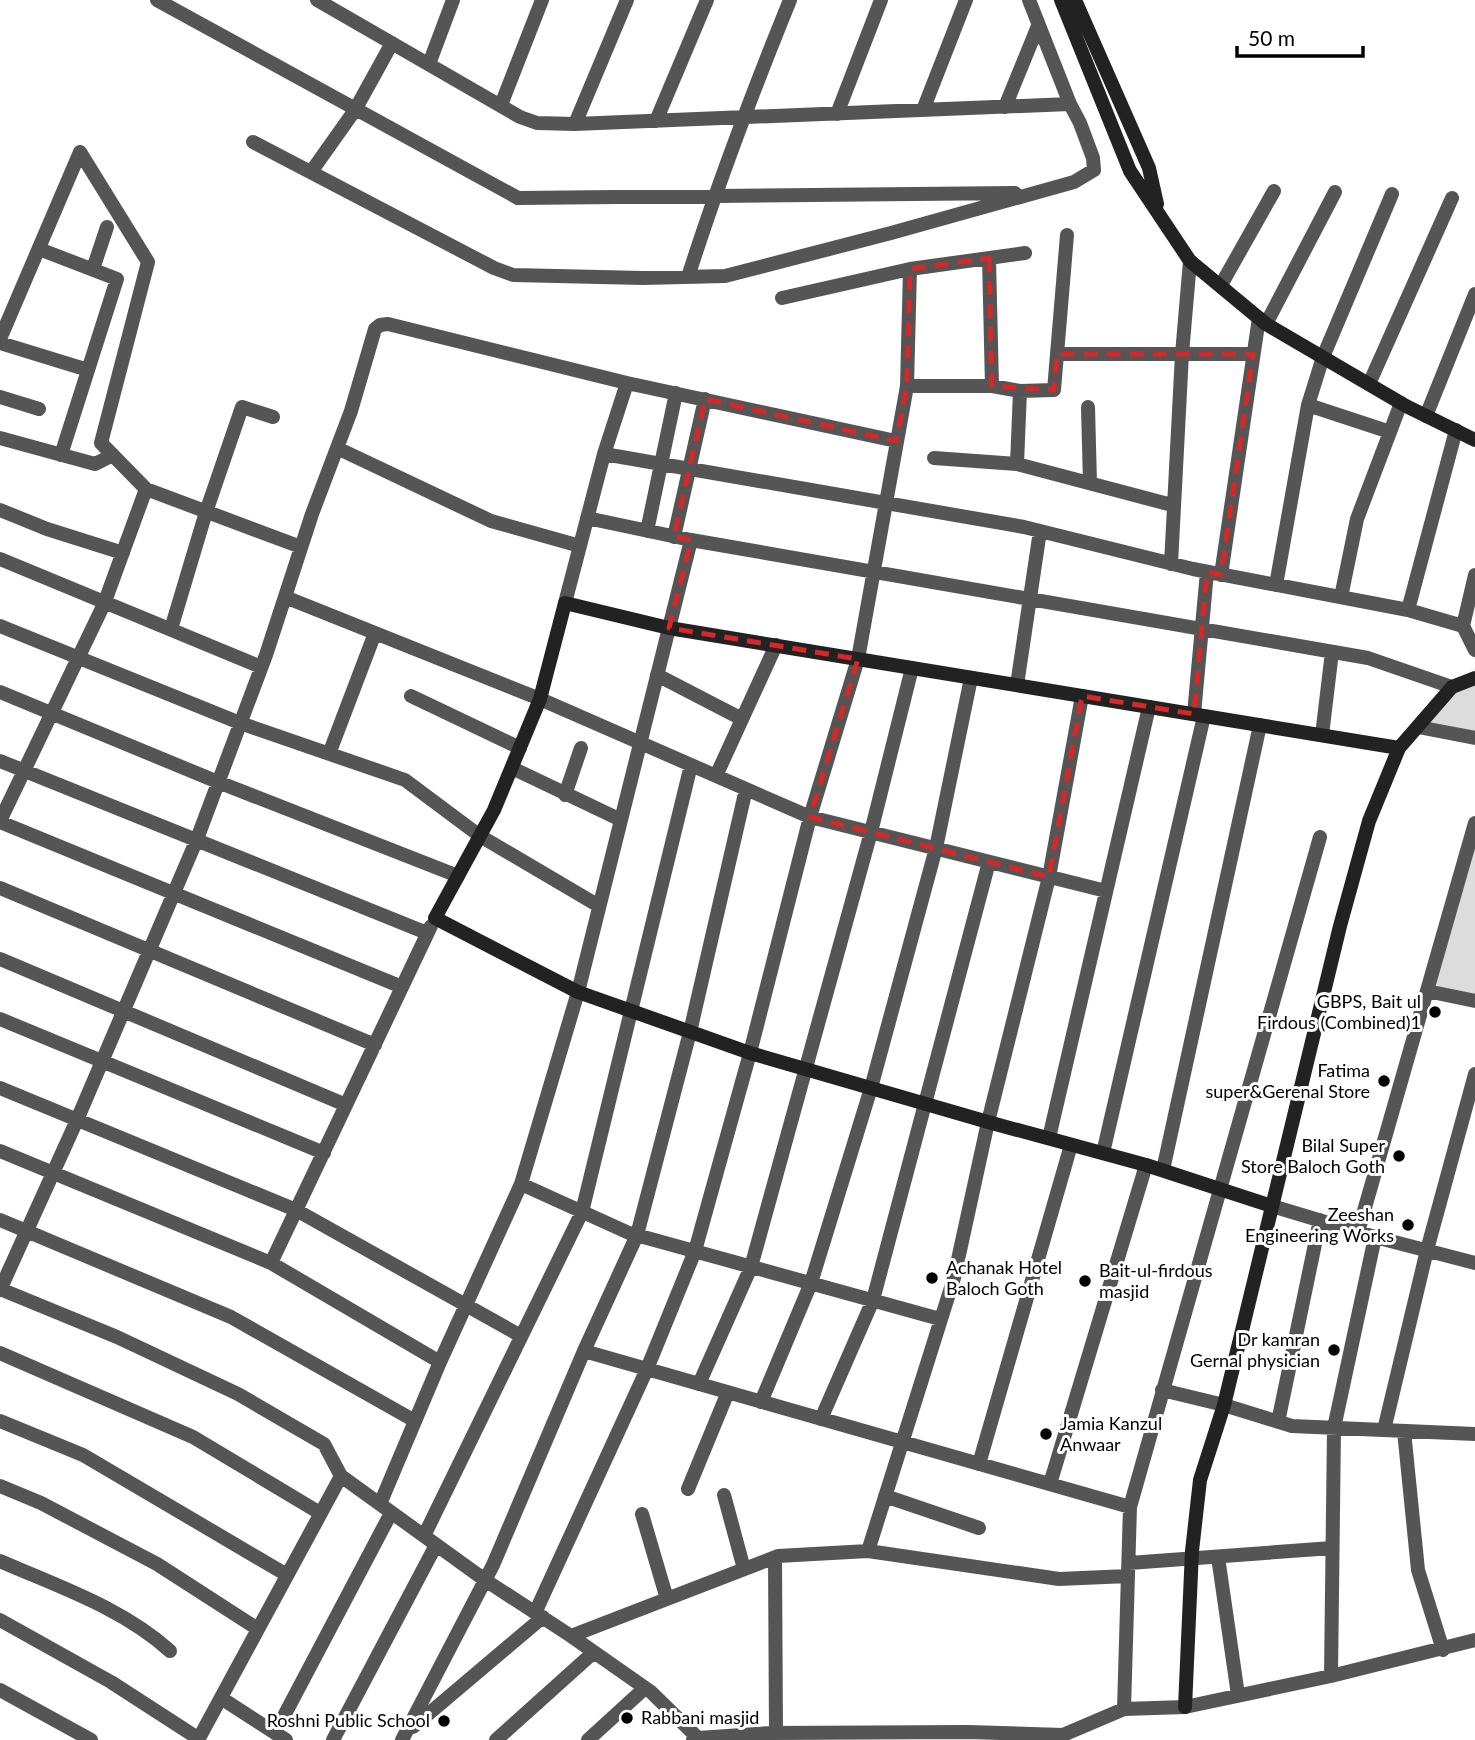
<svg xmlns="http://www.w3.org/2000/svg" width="1475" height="1740" font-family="Lato,sans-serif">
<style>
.green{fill:#dcdcdc}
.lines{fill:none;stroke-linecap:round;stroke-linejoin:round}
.street{stroke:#555;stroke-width:14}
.secondary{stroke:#222;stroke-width:14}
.marked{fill:none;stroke:#d62828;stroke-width:5;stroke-dasharray:14 9;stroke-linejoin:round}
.poi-dot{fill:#000;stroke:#fff;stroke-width:2.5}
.labels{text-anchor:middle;stroke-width:6;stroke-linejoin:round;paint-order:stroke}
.poi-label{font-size:18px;fill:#000;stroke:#fff;text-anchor:end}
</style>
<rect width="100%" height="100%" fill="#fff"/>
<!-- green -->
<path class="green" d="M1475,679V738L1419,727L1453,687Z
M1475,826V1001L1427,992Z"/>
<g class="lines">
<!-- street -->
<path class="street" d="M157,0L518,198L1015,193
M317,0L520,117L537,123L575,124L1070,104
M429,64L453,0
M501,105L542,0
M1005,107L1038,26
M923,110L966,0
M837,114L881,0
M656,121L707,0
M575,124L627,0
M253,142L494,268L513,275L643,278L725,276L891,233L1074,182L1094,170L1093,158L1080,123L1070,104L1029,0
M80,152L148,262L101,443L146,489L301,547
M311,172L355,110L392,43
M39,249L117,279L61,455
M989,258L992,386
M93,269L107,227
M688,277C718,183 753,91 790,0
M1221,285L1274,191
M782,298L910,269L1025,253
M1266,324L1335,192
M0,339L80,152
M0,343L88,370
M1057,354H1253
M1369,384L1452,198
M907,386H992L1020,391L1054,390L1067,235
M0,397L39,409
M1308,405L1390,432
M1088,407L1090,483
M1426,416L1475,294
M0,438L95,464L113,455
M337,448L491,521L580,546
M604,454L1024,527L1193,569L1408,610L1463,626L1475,650
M934,458L1017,464L1172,505
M1017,464L1020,391
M0,510L47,529L123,553
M587,518L691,540L1368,658L1452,687
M647,531L676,393
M674,537L705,399
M0,559L261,667
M1171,564L1182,354L1190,261
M1221,575L1259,318
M1276,585L1308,405L1323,357L1392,194
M285,597L540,699L810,817L1106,891
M1341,597L1357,519L1401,403
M565,603L604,454L627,383
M1408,610L1456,430
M0,626L240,723L405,780L480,836L599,906
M1463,626L1475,575
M171,629L206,512L242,407L273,417
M657,675L742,719
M1017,685L1040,531
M0,692L218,782L458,876
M411,696L520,748
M1194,714L1207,572
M1418,727L1475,738
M1322,735L1332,652
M329,754L375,633
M0,761L427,933
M512,768L621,820
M716,776L776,645
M565,795L581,748
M0,821L104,604L146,489
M0,822L402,987
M0,888L375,1045
M0,959L346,1105
M1427,991L1475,1001
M0,1019L324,1153
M0,1088L296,1210L521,1336
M1049,1138L1149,707
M0,1151L271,1263L440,1362
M1103,1153L1204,716
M1163,1170L1260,725
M521,1184L629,1233L940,1319
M1272,1206L1375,1237L1475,1263
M0,1220L231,1317L415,1421
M1358,1232L1475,823
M271,1263L431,926
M0,1289L117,1337L238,1394L324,1444L341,1476L485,1580L571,1636L651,1692L698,1738
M0,1290L77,1120L197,839L266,655L312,514L351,411L375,329L380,325L388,324L627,383L896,441
M584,1351L1130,1507
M0,1353L193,1437L320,1513
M699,1384L751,1267L871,832L912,668
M1162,1390L1224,1405L1292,1426L1475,1434
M761,1402L811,1283L871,1088L936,848L971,678
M821,1419L873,1300L989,862
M0,1421L83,1455L287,1575
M1278,1422L1320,1220
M1384,1430L1427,1250L1475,1074
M1404,1431L1418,1570L1443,1650
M979,1464L1071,1145
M1050,1484L1146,1165
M0,1486L41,1503L157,1564L258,1629
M688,1489L728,1392
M724,1495L744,1569
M885,1496L979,1528
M380,1504L440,1362L521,1184L578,992L691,540
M642,1514L667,1599
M424,1536L582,1212L691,765
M868,1551L1059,1579L1128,1576
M1218,1557L1238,1695
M775,1558L776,1733
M0,1561C57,1586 123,1608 170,1651
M1129,1563L1332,1548
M535,1613L647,1369L695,1251L750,1053L810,817L858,659L907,386L910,269
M0,1620L111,1682L199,1739
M571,1636L778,1556L868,1551L954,1278L988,1122L1049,877L1082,696
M1331,1676L1334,1428L1375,1237
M0,1690L91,1740
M221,1698L286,1740
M1124,1709L1130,1507L1320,837
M413,1727L543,1617
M275,1733L391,1513
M198,1740L341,1476
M333,1740L436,1545
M402,1740L493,1565L584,1351L637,1235L690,1032L746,789
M496,1740L594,1652
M588,1740L645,1688
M693,1740L698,1738L771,1733L968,1732L1063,1735L1124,1709L1185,1707L1331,1676L1475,1640"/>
<!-- secondary -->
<path class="secondary" d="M1061,0L1130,171L1190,261L1266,324L1406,406L1475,440
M1075,0L1149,168L1157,204
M1272,1206L1146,1165L988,1122L750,1053L578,992L435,918L494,810L540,699L565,603L669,628L1399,748
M1185,1707L1192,1551L1200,1480L1224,1405L1340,926L1369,821L1399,748L1452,687L1475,678"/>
</g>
<!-- marked area -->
<path class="marked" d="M989,258L992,386L1054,390L1057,354H1253L1221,575L1207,572L1194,714L1082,696L1049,877L810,817L858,659L669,628L691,540L674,537L705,399L896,441L907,386L910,269Z"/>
<!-- markers -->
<g class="poi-dot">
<circle cx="1435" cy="1012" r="7"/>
<circle cx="1384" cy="1081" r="7"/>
<circle cx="1399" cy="1156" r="7"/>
<circle cx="1408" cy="1225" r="7"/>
<circle cx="932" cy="1278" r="7"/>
<circle cx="1085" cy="1281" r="7"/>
<circle cx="1334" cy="1350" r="7"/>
<circle cx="1046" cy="1434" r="7"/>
<circle cx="627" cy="1718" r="7"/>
<circle cx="444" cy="1721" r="7"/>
</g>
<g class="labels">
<!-- poi labels -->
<g class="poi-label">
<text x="1421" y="1008">GBPS, Bait ul<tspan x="1421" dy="21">Firdous (Combined)1</tspan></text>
<text x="1370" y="1077">Fatima<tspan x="1370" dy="21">super&amp;Gerenal Store</tspan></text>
<text x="1385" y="1152">Bilal Super<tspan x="1385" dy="21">Store Baloch Goth</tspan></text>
<text x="1394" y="1221">Zeeshan<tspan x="1394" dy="21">Engineering Works</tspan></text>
<text x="946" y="1274" text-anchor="start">Achanak Hotel<tspan x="946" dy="21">Baloch Goth</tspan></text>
<text x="1099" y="1277" text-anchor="start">Bait-ul-firdous<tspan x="1099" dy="21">masjid</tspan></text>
<text x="1320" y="1346">Dr kamran<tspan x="1320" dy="21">Gernal physician</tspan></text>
<text x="1060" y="1430" text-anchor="start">Jamia Kanzul<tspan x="1060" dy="21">Anwaar</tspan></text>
<text x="641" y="1724" text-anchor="start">Rabbani masjid</text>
<text x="430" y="1727">Roshni Public School</text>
</g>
</g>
<!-- scale -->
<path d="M1237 46v10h126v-10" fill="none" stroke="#000000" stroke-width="3.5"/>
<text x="1248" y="46" font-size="21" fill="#000000" stroke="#ffffff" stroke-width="5" paint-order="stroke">50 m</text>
</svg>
